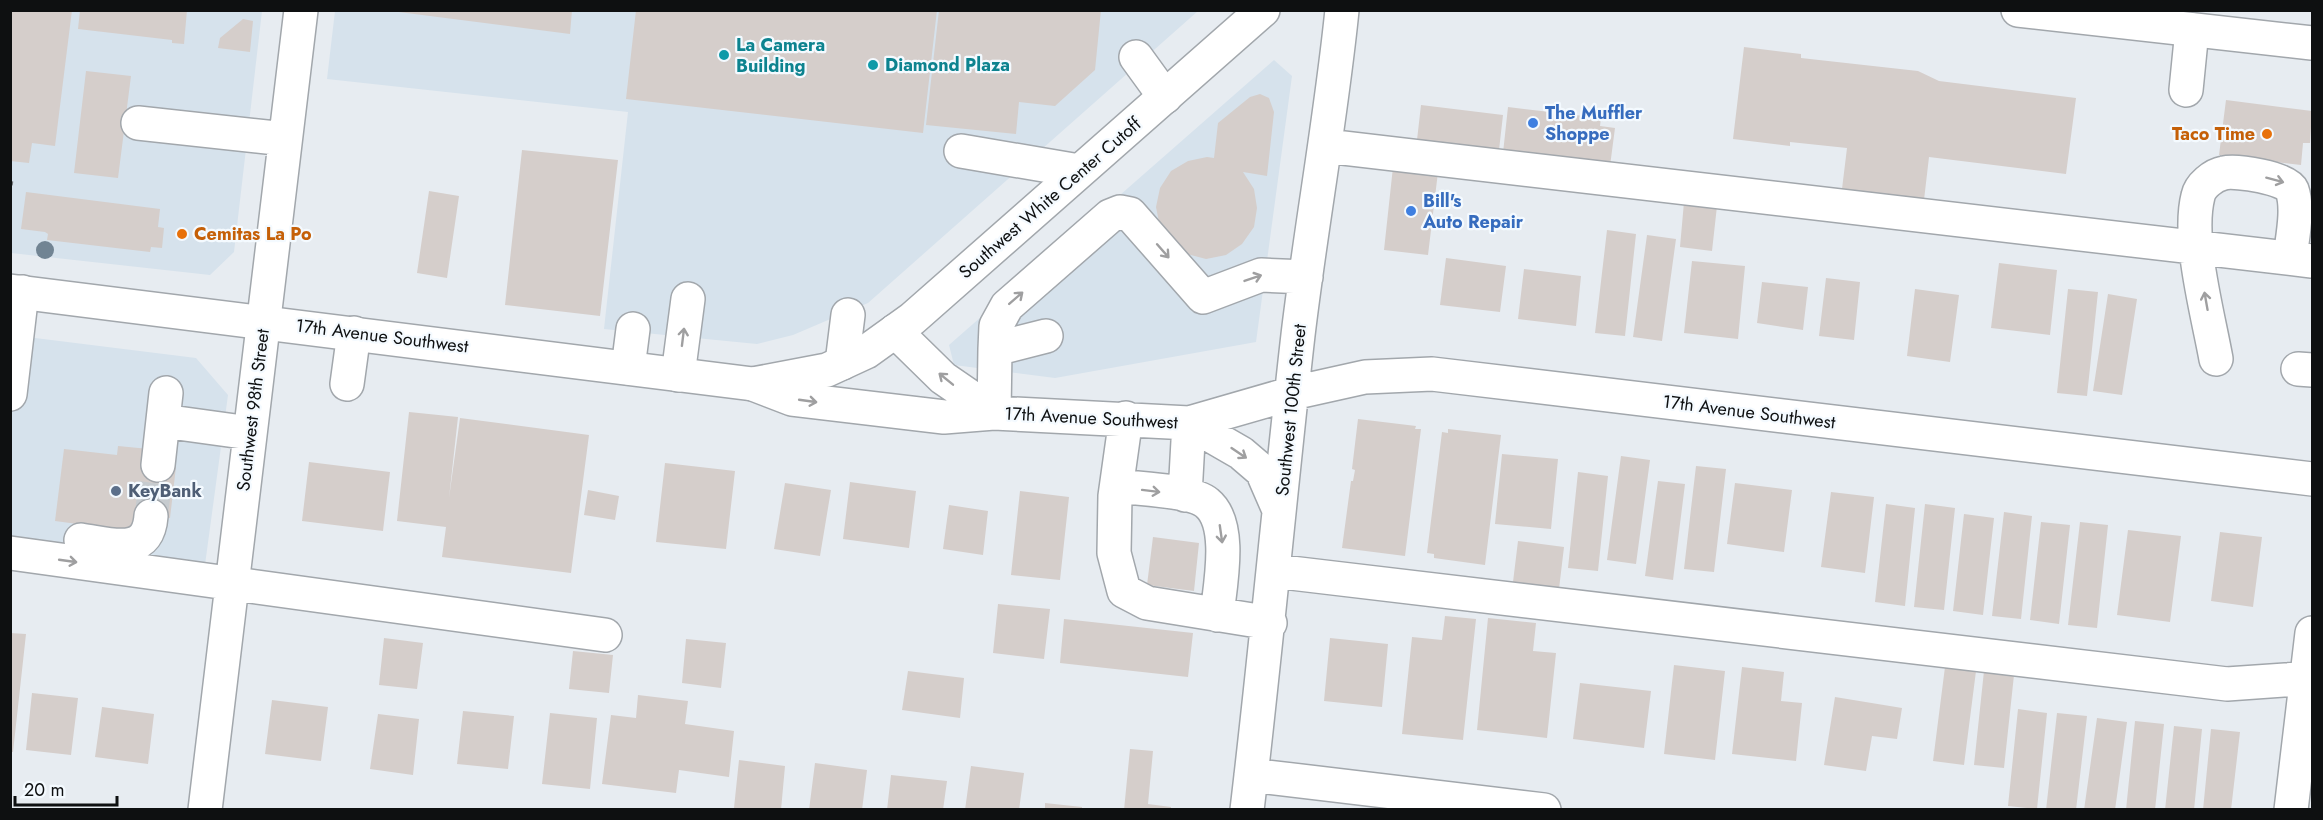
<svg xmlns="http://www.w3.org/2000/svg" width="2323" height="820" font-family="Jost,sans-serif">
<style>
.built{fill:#d6e2ec}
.building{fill:#d5cecb}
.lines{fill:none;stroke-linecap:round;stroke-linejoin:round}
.minor-tunnel{stroke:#c6cbcf;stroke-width:33;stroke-dasharray:33 16;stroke-linecap:butt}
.minor-casing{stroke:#a2a7ac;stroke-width:36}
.major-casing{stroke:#a2a7ac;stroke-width:36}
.path{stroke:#717477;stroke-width:4;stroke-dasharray:3 4.5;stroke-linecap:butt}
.minor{stroke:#fff;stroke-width:33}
.major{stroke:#fff;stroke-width:33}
.tree{fill:#718493}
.oneway{stroke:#9f9fa0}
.culture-dot{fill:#0f9aa8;stroke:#f4faff;stroke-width:2}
.shop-dot{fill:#3f7fe0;stroke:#f4faff;stroke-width:2}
.food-dot{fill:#e8710a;stroke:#f4faff;stroke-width:2}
.service-dot{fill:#5c6f8a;stroke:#f4faff;stroke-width:2}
.labels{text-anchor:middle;stroke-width:4.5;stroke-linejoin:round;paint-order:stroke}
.culture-label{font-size:18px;font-weight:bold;fill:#0d838f;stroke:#f4faff;text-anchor:start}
.shop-label{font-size:18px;font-weight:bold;fill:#366cbe;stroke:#f4faff;text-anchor:start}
.food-label{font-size:18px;font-weight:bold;fill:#c56008;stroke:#f4faff;text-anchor:end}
.street-label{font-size:18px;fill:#0e1011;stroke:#f4faff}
.service-label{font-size:18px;font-weight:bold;fill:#4e5e75;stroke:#f4faff;text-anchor:start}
</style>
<rect width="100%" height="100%" fill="#e7ecf1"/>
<!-- built -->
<path class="built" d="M11,11H262L234,252L210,275L11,253Z
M335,11H1198L868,303L793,335L757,344L604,329L628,112L327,79Z
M1274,60L1292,76L1256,342L1055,378L954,365L949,345Z
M11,335L196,358L228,395L202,587L11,562Z"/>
<!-- building -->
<path class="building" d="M10,10H72L55,146L32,143L29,163L10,161Z
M80,10H187L184,44L172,43V40L78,29Z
M383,10H572L570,34Z
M636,10H937L923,133L626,99Z
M939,10H1101L1095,70L1055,106L1019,102L1016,134L926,125Z
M243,19L253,21L250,52L218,48L220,38Z
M1744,47L1801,54V58L1918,71L1939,81L2076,98L2066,174L1929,157L1924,200L1842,189L1847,148L1790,142V146L1733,139Z
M86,71L131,76L118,178L74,173Z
M1260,94L1269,98L1274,112L1267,176L1243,172L1254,189L1257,208L1254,227L1242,244L1226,255L1206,259L1187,254L1160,227L1156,207L1160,188L1171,171L1188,161L1207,157L1214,158L1218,123L1250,97Z
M2226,100L2312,111L2310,143H2303L2301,165L2219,155Z
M1421,105L1503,115L1499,150L1417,140Z
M1508,107L1601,118L1600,126L1615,128L1610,166L1503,153Z
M522,150L618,160L600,316L505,305Z
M1393,167L1438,172L1428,255L1384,250Z
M429,191L459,196L447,278L417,273Z
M26,192L160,209L158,227L164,228L162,248L151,247L150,252L47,240L48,234L45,232L21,229Z
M1684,202L1717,206L1712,251L1680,247Z
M1607,230L1636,234L1625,336L1595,333Z
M1647,235L1676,239L1662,341L1633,337Z
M1446,258L1506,266L1500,312L1440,305Z
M1692,261L1745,266L1738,339L1684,333Z
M1999,263L2057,270L2050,335L1991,328Z
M1524,269L1581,276L1576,326L1518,319Z
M1826,278L1860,282L1854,340L1819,336Z
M1762,282L1808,287L1803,330L1757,323Z
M1915,289L1959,295L1950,362L1907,356Z
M2068,289L2098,292L2087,396L2057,393Z
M2108,294L2137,299L2122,395L2093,391Z
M409,412L458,417L449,498L460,418L589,435L571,573L442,557L446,527L397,521Z
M1358,419L1416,426L1415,429H1421L1405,556L1342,548L1351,481H1353L1355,470L1352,469Z
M1448,429L1501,435L1485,565L1434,558V554L1427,553L1442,432L1448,433Z
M118,446L149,449L147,463L176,467L170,518L141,515L138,532L55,521L64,449L117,455Z
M1502,454L1558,459L1551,529L1495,524Z
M1621,456L1650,460L1636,564L1607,560Z
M309,462L390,472L383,531L302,521Z
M665,463L735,471L726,549L656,542Z
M1696,466L1726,469L1714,572L1684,569Z
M1578,472L1608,476L1598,571L1568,568Z
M1658,481L1685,484L1673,580L1645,576Z
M850,482L916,491L909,548L843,539Z
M785,483L831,490L820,556L774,549Z
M1735,483L1792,490L1784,552L1727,544Z
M588,490L619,496L615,520L584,515Z
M1020,491L1069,497L1060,580L1011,575Z
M1831,492L1874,497L1865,573L1821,567Z
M1886,504L1915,508L1905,606L1875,602Z
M1925,504L1955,508L1944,610L1914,607Z
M949,505L988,511L983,555L943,549Z
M2004,512L2032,516L2021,619L1992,616Z
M1964,514L1994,518L1983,615L1953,611Z
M2041,522L2070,525L2059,624L2030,620Z
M2080,522L2108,525L2097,628L2068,625Z
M2128,530L2181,536L2170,622L2117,615Z
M2220,532L2262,537L2253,607L2211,601Z
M1153,537L1199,543L1194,591L1147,585Z
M1518,541L1564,547L1559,589L1513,582Z
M998,604L1050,609L1044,659L993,653Z
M1445,616L1476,619L1463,740L1402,734L1412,637L1442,640Z
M1488,618L1536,623L1533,651L1556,653L1547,738L1477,730Z
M1064,619L1193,633L1188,677L1060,663Z
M10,633L26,634L13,752H10Z
M384,638L423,643L417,689L379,685Z
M1330,638L1388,644L1382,707L1324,701Z
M686,639L726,643L721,688L682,683Z
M573,651L613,655L609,693L569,689Z
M1674,665L1725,671L1715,760L1664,754Z
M1742,667L1784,672L1781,701L1802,703L1796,761L1732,754Z
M1945,667L1976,671L1964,765L1933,761Z
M908,671L964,678L960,718L902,710Z
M1984,671L2014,675L2004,768L1974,765Z
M1580,683L1651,691L1644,748L1573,739Z
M32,693L78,698L71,755L26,750Z
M638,695L688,701L685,724L734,731L729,777L679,770L676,793L602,784L611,715L636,718Z
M1835,697L1902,708L1897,739L1872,736L1866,771L1824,765Z
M272,700L328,707L321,761L265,754Z
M102,707L154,714L148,764L95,757Z
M2018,709L2047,713L2037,809L2008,806Z
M463,711L514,716L508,769L457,764Z
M550,713L597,718L590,789L542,784Z
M2057,713L2087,716L2076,810H2046Z
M378,714L419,719L413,775L370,769Z
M2097,718L2127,722L2115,810H2084Z
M2135,721L2164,724L2155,810H2126Z
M2174,726L2202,729L2194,810H2165Z
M2211,729L2240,732L2231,810H2203Z
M1130,749L1153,751L1148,804L1171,807V810H1124Z
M739,760L785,766L781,810L734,808Z
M815,763L867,770L862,810H809Z
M971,766L1024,773L1019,810H965Z
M891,775L947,781L943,810H887Z
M1045,803L1082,807V810H1045Z"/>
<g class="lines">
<!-- minor-tunnel -->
<path class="minor-tunnel" d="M151,516L158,465"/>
<!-- minor casing -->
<g class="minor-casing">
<path id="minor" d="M1136,57L1165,97
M2186,90L2192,30
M138,123L285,139
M1326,146L2312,261
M961,151L1079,171
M895,331L943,378L994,413
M995,349L996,326L1007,306L1110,216L1120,212L1130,214L1203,297L1261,275L1306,277
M2216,359C2208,314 2187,239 2198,196C2200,186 2213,175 2224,173C2236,170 2287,178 2292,190C2299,209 2292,239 2290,258
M842,363L848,315
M628,368L633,329
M2298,369L2312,370
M678,375L688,299
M347,384L354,333
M753,384L792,399L944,417L994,413L1189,423L1293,393L1365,377L1432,374L2312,479
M10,394L22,292
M994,413L995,349L1046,336
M1126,418L1115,496L1114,553L1124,591L1147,603L1270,623
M163,421L250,433
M1189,423L1241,453L1262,471L1279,510
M158,465L166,393
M1117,486C1138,489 1192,490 1207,503C1233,524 1220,585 1217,615
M1185,495L1189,423
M81,540C110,544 148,558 151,516
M10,553L605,635
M1274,571L2227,684L2312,678
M1251,775L1544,810
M205,810L301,10
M1247,810C1266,651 1280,493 1298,335C1311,226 1331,119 1342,10
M2291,810L2312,633"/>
</g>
<!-- major casing -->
<g class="major-casing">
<path id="major" d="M2018,10L2312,43
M10,291L753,384L827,370L866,352L912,319L1263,10"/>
</g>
<!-- path -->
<path class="path" d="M10,183L17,184"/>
<!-- minor -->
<use href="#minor" class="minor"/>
<!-- major -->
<use href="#major" class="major"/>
</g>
<!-- trees -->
<circle class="tree" cx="45" cy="250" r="9"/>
<!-- one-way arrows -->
<defs><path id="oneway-shaft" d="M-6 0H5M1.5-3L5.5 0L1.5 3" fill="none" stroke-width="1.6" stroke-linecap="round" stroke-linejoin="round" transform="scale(1.5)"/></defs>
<g class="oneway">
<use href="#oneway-shaft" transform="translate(2275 180) rotate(15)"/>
<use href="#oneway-shaft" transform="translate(1163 251) rotate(49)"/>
<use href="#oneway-shaft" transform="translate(1253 278) rotate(-19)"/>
<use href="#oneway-shaft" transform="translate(1016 298) rotate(-41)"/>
<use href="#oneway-shaft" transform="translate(2206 301) rotate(-100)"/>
<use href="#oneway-shaft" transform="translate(683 337) rotate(-83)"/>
<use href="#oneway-shaft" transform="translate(946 379) rotate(-141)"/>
<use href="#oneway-shaft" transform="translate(808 401) rotate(8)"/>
<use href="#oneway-shaft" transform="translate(1239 453) rotate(34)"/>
<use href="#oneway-shaft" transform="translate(1151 491) rotate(7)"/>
<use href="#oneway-shaft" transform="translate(1221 534) rotate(82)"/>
<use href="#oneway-shaft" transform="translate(68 561) rotate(8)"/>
</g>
<!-- markers -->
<g class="culture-dot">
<circle cx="724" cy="55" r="6"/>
<circle cx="873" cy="65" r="6"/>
</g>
<g class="shop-dot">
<circle cx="1533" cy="123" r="6"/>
<circle cx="1411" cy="211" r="6"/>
</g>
<g class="food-dot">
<circle cx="2267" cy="134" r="6"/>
<circle cx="182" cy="234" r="6"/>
</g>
<circle class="service-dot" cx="116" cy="491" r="6"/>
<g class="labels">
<!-- culture labels -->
<g class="culture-label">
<text x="736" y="51">La Camera<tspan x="736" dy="21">Building</tspan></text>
<text x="885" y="71">Diamond Plaza</text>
</g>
<!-- shop labels -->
<g class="shop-label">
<text x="1545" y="119">The Muffler<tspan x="1545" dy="21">Shoppe</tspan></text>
<text x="1423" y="207">Bill's<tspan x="1423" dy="21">Auto Repair</tspan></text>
</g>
<!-- food labels -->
<g class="food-label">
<text x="2255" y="140">Taco Time</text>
<text x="194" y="240" text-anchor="start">Cemitas La Po</text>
</g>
<!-- street labels -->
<g class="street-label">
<text transform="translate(1050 198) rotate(-41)" y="6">Southwest White Center Cutoff</text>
<text transform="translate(382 336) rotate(7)" y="6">17th Avenue Southwest</text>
<text transform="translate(253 410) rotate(-83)" y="6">Southwest 98th Street</text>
<text transform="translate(1291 410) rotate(-84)" y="6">Southwest 100th Street</text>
<text transform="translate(1749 412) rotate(7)" y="6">17th Avenue Southwest</text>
<text transform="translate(1091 418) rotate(3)" y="6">17th Avenue Southwest</text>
</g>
<!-- service labels -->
<g class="service-label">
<text x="128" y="497">KeyBank</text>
</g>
</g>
<!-- border -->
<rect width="2323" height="820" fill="none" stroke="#0e1011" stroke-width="24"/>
<!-- scale -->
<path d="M15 796v9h102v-9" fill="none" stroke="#0e1011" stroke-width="3"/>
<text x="24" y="796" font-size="18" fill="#0e1011" stroke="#f4faff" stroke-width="4.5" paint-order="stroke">20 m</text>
</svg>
